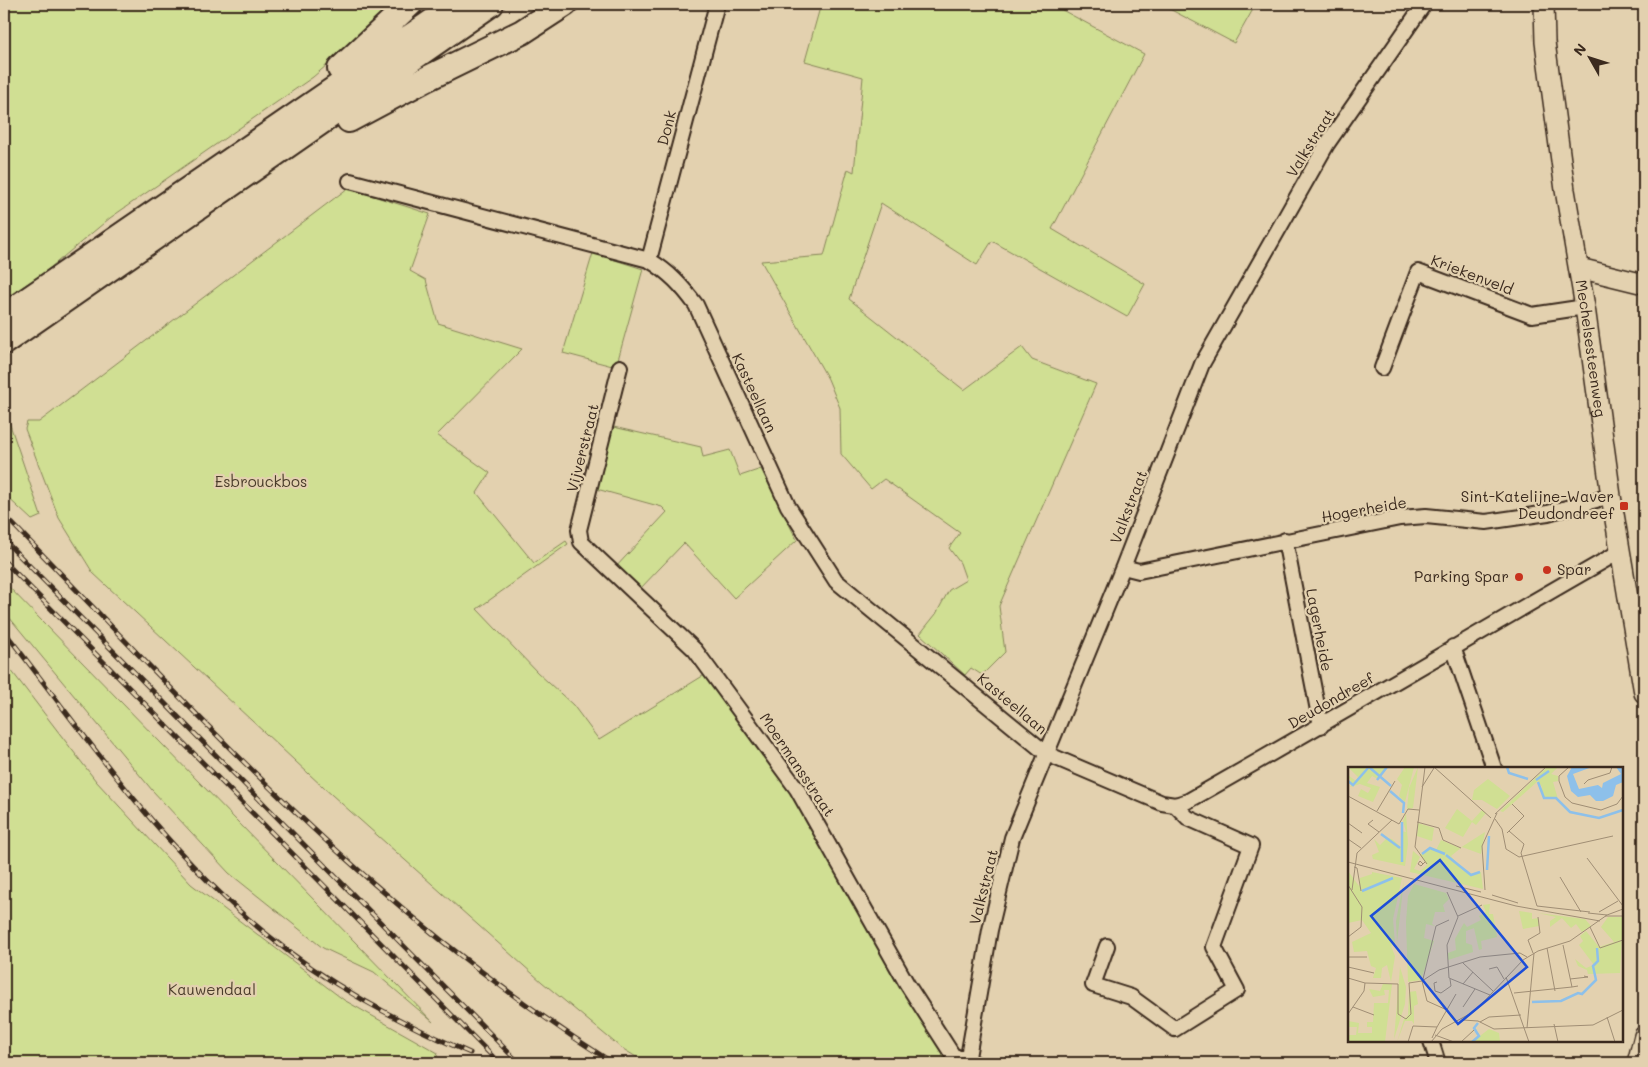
<svg xmlns="http://www.w3.org/2000/svg" width="1648" height="1067" font-family="Mali,sans-serif">
<style>
.green{fill:#d0df93;stroke:#868458}
.lines{fill:none;stroke-linecap:round;stroke-linejoin:round}
.street-casing{stroke:#3b2a1e;stroke-width:18}
.secondary-casing{stroke:#3b2a1e;stroke-width:22}
.highway-casing{stroke:#3b2a1e;stroke-width:28}
.street{stroke:#e3d1af;stroke-width:14}
.secondary{stroke:#e3d1af;stroke-width:19}
.highway{stroke:#e3d1af;stroke-width:24}
.rail-casing{stroke:#3b2a1e;stroke-width:5}
.rail{stroke:#e3d1af;stroke-width:3;stroke-dasharray:9;stroke-linecap:butt}
.poi-dot{fill:#c8321e;stroke:#e3d1af;stroke-width:2}
.labels{text-anchor:middle;stroke-width:4.5;stroke-linejoin:round;paint-order:stroke}
.street-label{font-size:15px;fill:#3b2a1e;stroke:#e3d1af}
.park-label{font-size:15px;fill:#4a3c2a;stroke:#e3d1af}
.poi-label{font-size:15px;fill:#3b2a1e;stroke:#e3d1af;text-anchor:end}
.inset-river{fill:none;stroke:#8dc0ea;stroke-width:2.5}
.inset-road{fill:none;stroke:#a08e75;stroke-width:1}
.view{fill:#1d4ed8;fill-opacity:0.15;stroke:#1d4ed8;stroke-width:2.5}
.inset-edge{fill:none;stroke:#3b2a1e;stroke-width:2.5}
</style>
<rect width="100%" height="100%" fill="#e3d1af"/>
<filter id="ink" filterUnits="userSpaceOnUse"><feTurbulence type="fractalNoise" baseFrequency=".02" numOctaves="2"/><feDisplacementMap in="SourceGraphic" scale="10" xChannelSelector="R" yChannelSelector="G"/><feConvolveMatrix kernelMatrix="1 2 1 2 8 2 1 2 1" color-interpolation-filters="sRGB"/></filter>
<g filter="url(#ink)">
<!-- green -->
<path class="green" d="M4,4H394L381,19L313,77L110,218L45,272L4,299Z
M821,4H1051L1144,54L1052,229L1145,284L1127,317L992,241L977,265L881,203L849,299L964,390L1022,347L1032,360L1096,384L999,606L1005,652L982,675L971,668L965,675L920,634L936,614L949,590L966,580L960,563L949,548L960,533L884,479L871,489L841,454L840,408L828,379L761,261L824,256L848,169L854,172L863,77L805,61Z
M1160,4H1256L1234,43Z
M348,188L430,214L410,271L426,280L438,323L522,349L437,435L490,473L477,493L534,563L566,541L568,544L477,609L537,672L573,705L599,740L706,674L793,793L956,1063H646L620,1047L542,982L323,787L93,573L59,518L25,429L27,422H39Z
M593,253L643,269L616,367L563,353Z
M4,407L41,516L32,520L4,494Z
M609,426L701,447L703,457L730,450L740,476L761,469L797,540L734,598L684,543L638,591L614,569L667,512L662,507L593,488Z
M4,582L433,1022L374,972L323,948L229,873L152,790L4,611Z
M4,661L96,781L191,884L344,1000L438,1053L435,1063H4Z"/>
<g class="lines">
<!-- street casing -->
<g class="street-casing">
<path id="street" d="M350,181L649,260C669,272 682,286 696,305L788,506L836,581L1047,754L1162,803L1175,805L1188,801C1333,719 1476,634 1621,551
M649,260L717,4
M620,367L579,530L581,542L695,650L797,789L907,984L952,1054L958,1058L968,1057
M1382,368L1418,272L1532,315L1585,307
M1285,540L1321,726
M1123,567L1139,571L1400,518L1426,516L1486,522L1548,513L1611,496
M1453,647L1494,768
M1107,946L1093,985L1131,997L1175,1029L1237,990L1214,947L1251,846L1188,818L1175,805
M1431,1041L1438,1063
M974,1063L968,1057L990,930L1012,838L1123,567L1202,364L1327,144L1424,4"/>
</g>
<!-- secondary casing -->
<g class="secondary-casing">
<g id="secondary">
<path id="s1" d="M1544,4L1545,42L1565,190L1585,307L1611,496L1644,693"/>
<path d="M1579,268L1644,284"/>
<path d="M1637,1063L1644,1036"/>
</g>
</g>
<!-- highway casing -->
<g class="highway-casing">
<path id="highway" d="M340,69L410,4
M349,120L426,79L522,32L565,4
M4,316L458,4
M4,342L491,4"/>
</g>
<!-- street -->
<use href="#street" class="street"/>
<!-- secondary -->
<use href="#secondary" class="secondary"/>
<!-- highway -->
<use href="#highway" class="highway"/>
<!-- rail casing -->
<g class="rail-casing">
<path id="rail" d="M4,515C125,639 242,768 372,882C448,949 528,1009 613,1063
M4,540L519,1063
M4,561L499,1063
M4,631C85,735 162,849 265,933C327,984 397,1021 470,1053"/>
</g>
<!-- rail -->
<use href="#rail" class="rail"/>
</g>
</g>
<!-- markers -->
<g class="poi-dot">
<rect x="1619" y="501" width="10" height="10" rx="2.5"/>
<circle cx="1547" cy="570" r="5"/>
<circle cx="1519" cy="577" r="5"/>
</g>
<g class="labels">
<!-- street labels -->
<g class="street-label">
<text transform="translate(667 128) rotate(-75)" y="5">Donk</text>
<text transform="translate(1311 143) rotate(-58)" y="5">Valkstraat</text>
<text transform="translate(1472 275) rotate(21)" y="5">Kriekenveld</text>
<text dy="5" stroke="none"><textPath href="#s1" startOffset="348">Mechelsesteenweg</textPath></text>
<text transform="translate(754 393) rotate(65)" y="5">Kasteellaan</text>
<text transform="translate(583 448) rotate(-76)" y="5">Vijverstraat</text>
<text transform="translate(1129 507) rotate(-69)" y="5">Valkstraat</text>
<text transform="translate(1364 510) rotate(-10)" y="5">Hogerheide</text>
<text transform="translate(1319 630) rotate(79)" y="5">Lagerheide</text>
<text transform="translate(1331 701) rotate(-30)" y="5">Deudondreef</text>
<text transform="translate(1012 704) rotate(40)" y="5">Kasteellaan</text>
<text transform="translate(797 765) rotate(56)" y="5">Moermansstraat</text>
<text transform="translate(984 887) rotate(-76)" y="5">Valkstraat</text>
</g>
<!-- park labels -->
<g class="park-label">
<text x="261" y="487">Esbrouckbos</text>
<text x="212" y="995">Kauwendaal</text>
</g>
<!-- poi labels -->
<g class="poi-label">
<text x="1614" y="502">Sint-Katelijne-Waver<tspan x="1614" dy="17">Deudondreef</tspan></text>
<text x="1557" y="575" text-anchor="start">Spar</text>
<text x="1509" y="582">Parking Spar</text>
</g>
</g>
<!-- overview -->
<g transform="translate(1348 767)">
<rect width="275" height="275" fill="#e3d1af"/>
<path d="M0,0H38L30,12L24,9L19,16L32,20L25,35L10,29L13,22L20,26L23,21L12,17L2,20L4,17L0,8L8,14L10,10ZM57,0H66L57,35L51,29L54,18L49,12ZM70,0L65,41L59,42L61,21ZM199,0H210L203,7L210,9V14L205,15L210,32L194,30V20L190,14L155,45L152,44ZM140,12L162,29L149,42L134,33H124L126,23ZM109,42L124,54L134,43L138,46L128,58L124,55L115,70L97,61ZM58,46L60,77L57,99L25,92L24,88L31,85L26,72L32,78L39,71L44,72L53,80V64L58,65L55,54ZM70,56L86,61L84,74L69,69ZM137,65L133,87L114,80L103,89L114,103L124,107L133,105L135,122L62,105L65,84L72,90L66,102L72,104L79,98L72,88L82,80L88,83L93,73L112,81ZM0,104L11,119L12,111L24,107V105L54,111L45,152L47,177L43,179L47,189L43,215L39,198L34,201L33,211H25L28,201L23,199L19,184L6,185L4,175L23,166L14,153L0,156ZM56,113L49,175L48,154ZM66,117L98,126L101,132L95,138L97,145H87L84,157L87,159L78,157L76,171L86,174L73,213L60,215L58,155L60,129ZM142,137L141,147H145L149,170L133,174L134,182L131,183L126,161L118,164V176L124,178L125,185L100,193V186L108,183L107,172L116,156L119,160L133,153L131,149L138,145L135,138ZM171,144L184,146V152L190,151L191,159L175,162ZM190,146L237,152L243,159L234,165L228,157L223,161L214,151L202,160V154L208,150ZM260,150H275L272,206L240,207L239,203L230,199L227,192L238,201L246,198L231,178L235,174L232,169L238,164L251,180L266,175L253,160ZM52,200L58,220L57,237L46,272ZM35,217H44L37,275H0V268H8L9,260H0V254L11,256L10,266H24V260H19V255H25L26,236H40L41,223H36L37,228L25,230L21,222L32,224ZM68,224L70,237L66,239V257L64,254H57L49,275L56,252L60,248L61,225ZM141,262L151,266L152,275H124Z" fill="#d0df93"/>
<path d="M224,0H244L225,7L231,22L250,18L254,21L255,16L273,7L268,0H275V15L268,18L265,29L255,34H248L242,28L230,30L223,24L219,9Z" fill="#8dc0ea"/>
<path class="inset-river" d="M21,0L43,19M159,0L161,6L180,12M29,13L39,0M188,13L201,4M0,14L5,18L20,1M190,15L196,31H208L222,45L251,51L275,43M42,24L56,36L55,46M33,67L52,81M74,87L82,81L97,87M98,88L123,108L132,105M54,95V55M139,103L141,69M14,124L45,111M184,235L213,234L230,226L234,227L248,213L245,199L250,194L249,181M124,275L131,269L126,261L130,256"/>
<path class="inset-road" d="M77,0L67,80L79,97M86,0L143,51M221,0L211,9V14L217,30L224,36L253,43L269,37L275,29M236,17L240,13L262,6L264,0M74,20L86,1M0,29L51,57L60,42L71,43M29,44L47,14M147,47L198,0M147,52L154,62L158,82L171,90L265,69M25,53L20,57L31,65M69,55L91,61L95,73L113,81M0,56L14,66M161,64L176,77L173,86L189,139L242,145M159,66L176,49L164,37M0,72L13,81M239,91L275,139M0,95L168,139L252,154M75,97L72,94L70,97L73,99L77,95M6,100L9,101L13,124M212,110L233,145M0,118L14,140L13,160L0,170M108,119L133,125M4,123L9,86L44,53M137,123L134,79L149,46M99,125L110,150L99,178L101,211L142,228M144,128L170,136M251,145L270,134M240,146L259,148M259,148L275,142M110,149L134,138M257,149H275M242,160L252,181L275,173M215,178L224,220L230,219M199,181L207,224M185,186L180,173L192,166L190,150M0,190H19M115,196L145,224M0,200L26,206M141,202L149,200L156,212M158,210L181,275M0,211L17,216L50,217V247L58,252L63,247L61,216L74,214M75,212L88,159L101,153M222,212L240,210L236,209M74,214L91,203L132,190L172,186L179,190M74,214L79,234L99,243M89,215L86,216L87,224L93,226L103,219L102,212M115,217L125,205M166,226L224,220M5,240L26,248M115,240L127,222M0,247L16,224L17,216M259,250L267,275M115,253L130,254L146,262L245,258L275,243M132,255L141,250L173,248M206,257L210,275M89,260L108,227M179,261L186,186M87,268L106,275M60,275L65,259L89,260L84,271M83,275L94,262L127,244L175,193L190,184L222,174L259,148M113,275L126,263"/>
<path class="view" d="M92,93L179,200L110,257L23,149Z"/>
<rect width="275" height="275" class="inset-edge"/>
</g>
<!-- margin -->
<rect width="1648" height="1067" fill="none" stroke="#e3d1af" stroke-width="20"/>
<rect x="10" y="10" width="1628" height="1047" fill="none" stroke="#3b2a1e" stroke-width="2" filter="url(#ink)"/>
<!-- north arrow -->
<g transform="translate(1590 58) rotate(309)" stroke="#e3d1af" stroke-width="4" paint-order="stroke">
<path d="M0-4L9 19L0 12L-9 19Z" fill="#3b2a1e"/>
<text y="-8" font-size="14" font-weight="bold" text-anchor="middle" fill="#3b2a1e">N</text>
</g>
</svg>
